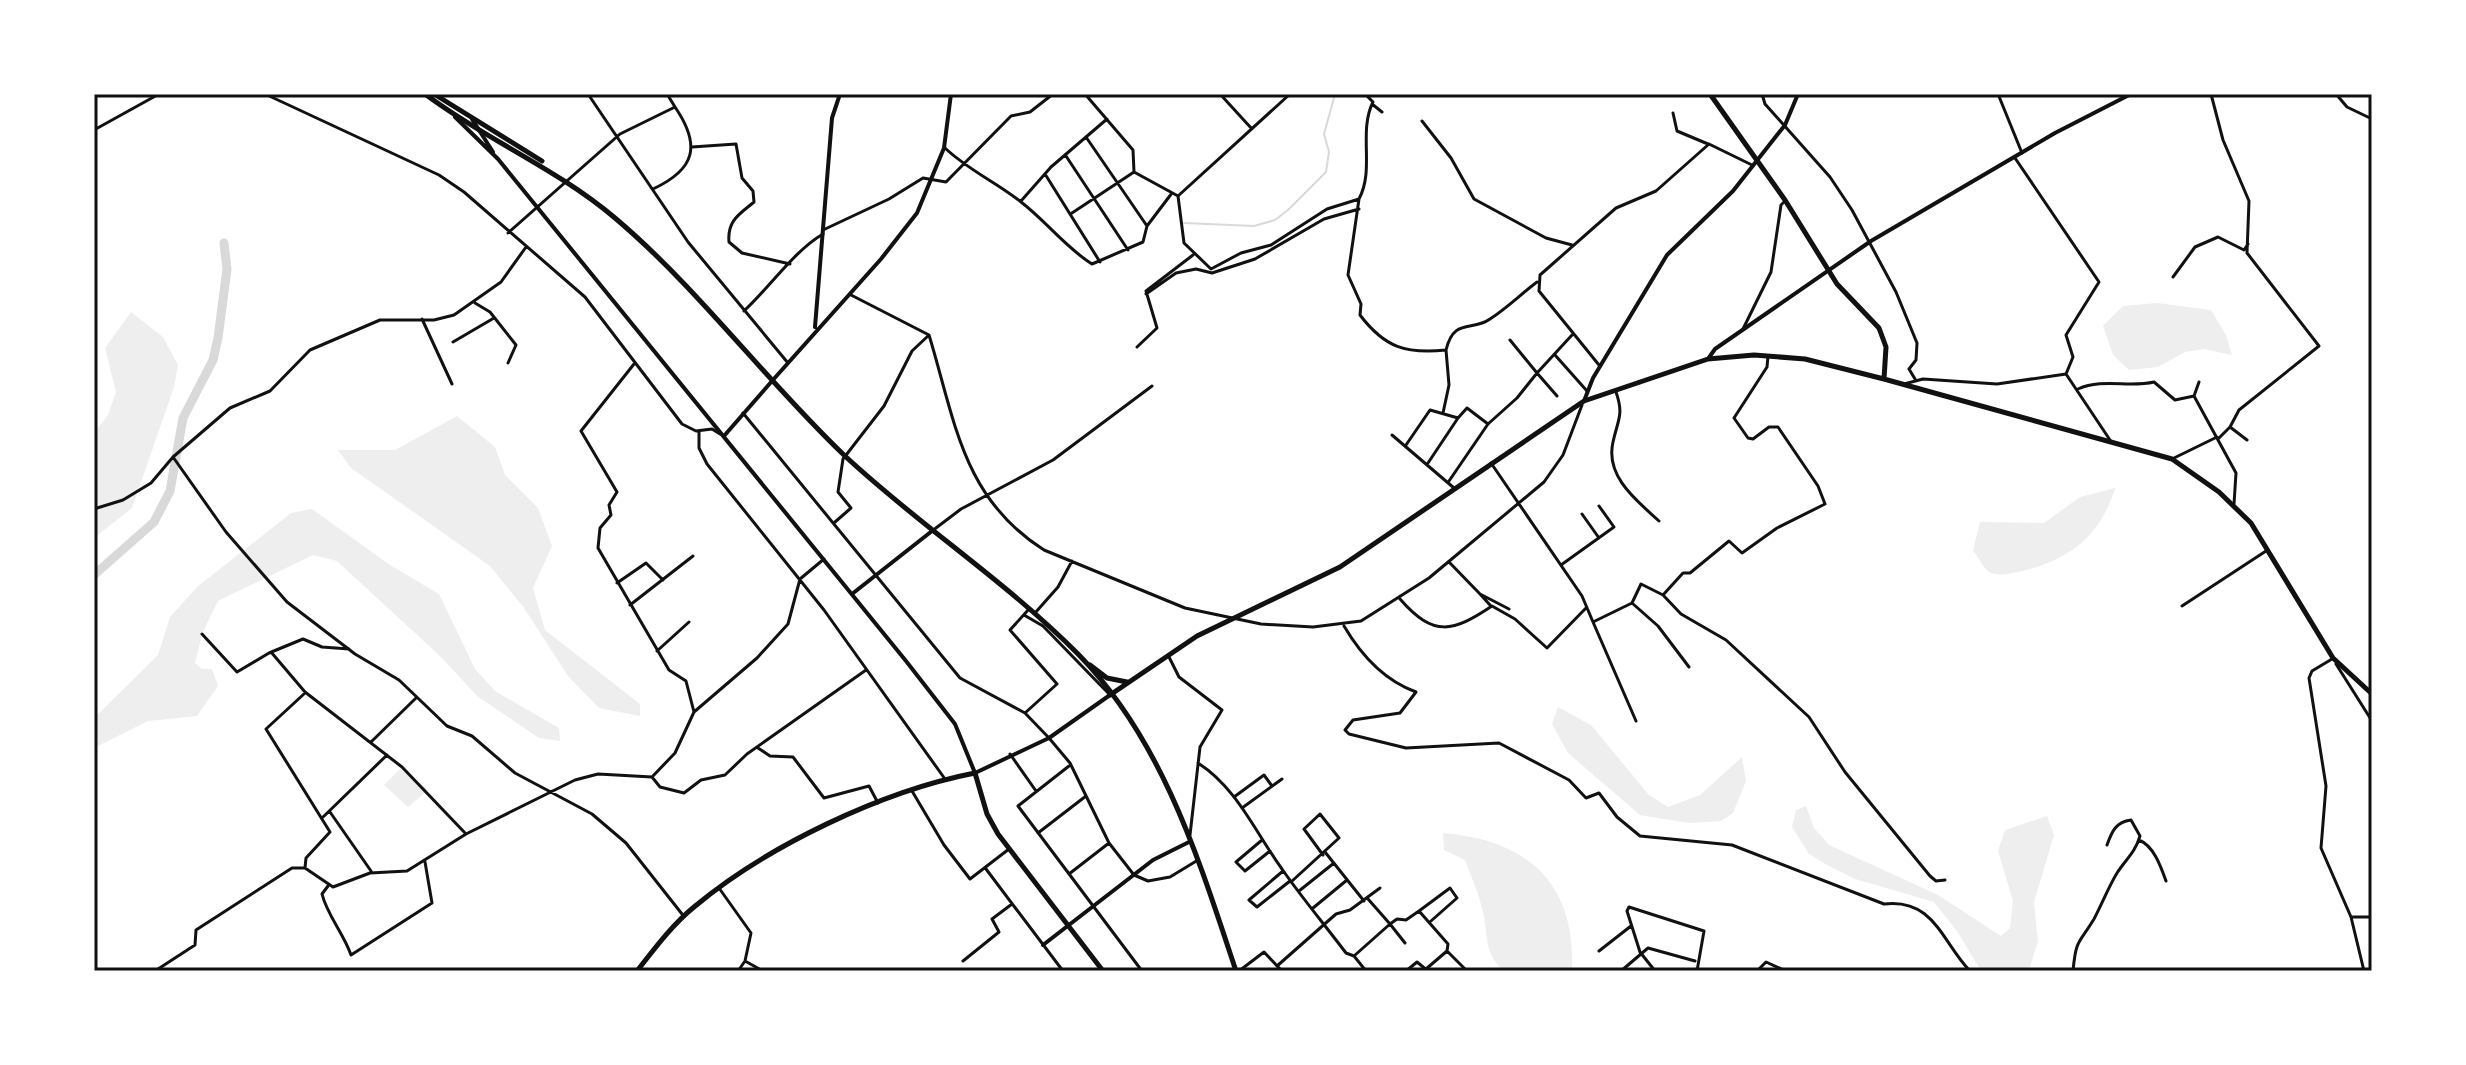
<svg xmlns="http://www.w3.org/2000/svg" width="2466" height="1065" font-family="Arial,sans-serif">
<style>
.green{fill:#eee}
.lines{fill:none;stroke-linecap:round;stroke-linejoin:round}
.stream{stroke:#d9d9d9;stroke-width:2}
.river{stroke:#d9d9d9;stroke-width:9}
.minor{stroke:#111;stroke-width:3}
.tertiary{stroke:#111;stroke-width:4}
.secondary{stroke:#111;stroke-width:4}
.primary{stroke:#111;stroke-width:5}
.trunk{stroke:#111;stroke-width:5}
.neatline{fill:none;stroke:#111;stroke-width:3}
</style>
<rect width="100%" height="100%" fill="#fff"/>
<!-- green -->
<path class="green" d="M2157,303L2211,310L2226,335L2232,355L2204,349L2185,352L2158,367L2129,370L2113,355L2103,326L2123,306Z
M131,312L163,337L178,365L174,387L132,508L94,538V433L108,415L116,392L105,348Z
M457,416L495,447L505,475L538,508L552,546L533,588L545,630L640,704V716L599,708L568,676L524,608L490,566L351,468L338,450H395Z
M2115,488C2100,538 2067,561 2018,572C2008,574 1996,577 1988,571C1982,566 1978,556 1973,551L1980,522L2044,523L2080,497Z
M312,509L390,565L439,594L475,669L495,691L559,728L560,741L539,738L477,696L441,657L337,561L313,555L218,601L202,634L195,663L202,669H212L218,686L197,716L148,721L94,748V718L158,655L170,617L197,587L291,513Z
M1558,707L1591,725L1649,795L1668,807L1700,795L1742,757L1746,781L1733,813L1721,821L1689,823L1640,815L1568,753L1552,724Z
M402,767L428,790L408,807L384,785Z
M1806,806L1814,828L1829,845L1938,895L2001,936L2010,928L2013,901L1998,851L2005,830L2047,816L2054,835L2034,902L2038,941L2030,967L2022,971H1981L1957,931L1934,902L1855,879L1827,865L1809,854L1792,827L1796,810Z
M1443,833C1527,840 1576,882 1572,971H1504C1482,952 1489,933 1482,908C1478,892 1471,876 1465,860L1444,850Z"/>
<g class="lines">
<!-- stream -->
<path class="stream" d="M1184,223L1254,226L1275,220L1288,210L1326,172L1329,152L1324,134L1335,94"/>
<!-- river -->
<path class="river" d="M94,575L154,522L170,491L183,418L213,360L218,338L227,269L224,243"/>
<!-- minor -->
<path class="minor" d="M265,94L439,175L464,192L585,297L682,424L696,431L712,429L720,434
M588,94L688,242L788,363
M667,94L675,107
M1085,94L1133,150L1134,172L1178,196
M1220,94L1252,129
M1762,94L1765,104L1830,177L1852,210L1896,292L1917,343L1916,360L1909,369L1915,379
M1998,94L2022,153
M2211,94L2223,140L2249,201L2247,253L2319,346L2239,410L2230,427
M2336,94L2347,107L2372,119
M1372,104L1382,112
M1673,113L1677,131L1708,144
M1422,121L1451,158L1474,199L1546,238L1572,245
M94,130L159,94
M1086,137L1147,226
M692,147L736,144L742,178L753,191L754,202C740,214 727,220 729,242L742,253L790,264
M945,148C968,170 996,182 1021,202C1046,221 1066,248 1092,264L1143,242L1147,226L1172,193
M1066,156L1128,250
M2015,158L2099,282L2066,335L2073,357L2066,374
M1045,174L1100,262
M1178,196L1184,243L1211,269L1241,253L1271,245L1327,209L1359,199C1375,169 1358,132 1373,102L1365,94
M1178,196L1290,94
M1359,199L1348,275L1361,304L1360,315C1385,348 1406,354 1446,350C1454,317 1472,332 1490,319C1507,308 1521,294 1537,282
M1021,201L1051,167L1107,119
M1072,213L1134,172
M823,230L889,199L923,178L946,182L1011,116L1030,112L1053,94
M508,233L620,134L675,107C701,145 696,169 653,189
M2173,277L2195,247L2218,237L2244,250L2248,244
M1146,294L1176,273L1196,269L1212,273L1255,259L1324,219L1359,209
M851,295L929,335C955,420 962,498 1044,550L1185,608L1261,624L1313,627L1361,621L1429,578L1544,482L1563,455L1582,405
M475,303L490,312L516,345L508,363
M744,311C770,287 794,251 823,234
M422,319L452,384
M1743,329L1771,272L1781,205L1785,201
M453,342L494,318
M1137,347L1157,328L1146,291L1193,255
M1555,355L1587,391
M634,364L581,431L617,492L609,505L611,515L600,528L598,548L669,670L686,681L694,712
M1599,365L1539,291L1540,275L1616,208L1656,191L1709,144L1752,165
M2066,374L2110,440
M2199,382L2194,396L2236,473L2234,504
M1904,384L1923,379L1997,384L2066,374
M2078,389C2103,378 2129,388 2154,382L2175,400L2194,396
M1616,392C1624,415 1618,419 1613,442C1605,476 1636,500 1659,521
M1557,396L1537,373L1572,335
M743,413L960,678L1025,713L1049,738L1070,763L1109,843L1134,875L1148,881L1170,877L1198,860
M1443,413L1449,385L1446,350
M1458,418L1467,408L1488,424
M699,431V448L707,464L824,610L945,779
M1392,435L1454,488
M2219,438L2230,427L2247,440
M1406,445L1430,410L1458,418L1428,463
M173,457L226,532L287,602L355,654L399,680L447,726L472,736L515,773L592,814L626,843L682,914
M2172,459L2217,437
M1491,463L1582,596L1593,622L1632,603L1641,584L1663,595L1681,614L1726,640L1809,717L1845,772L1930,876L1936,881L1945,880
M1449,481L1488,424L1517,398L1537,373L1510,340
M94,509L123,500L151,483L173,457L230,408L270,391L310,350L380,320H434L454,315L501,282L526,247
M1582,514L1599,538
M835,522L851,508L838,492L843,459L884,406L912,351L929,335
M932,531L961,509L1053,460L1152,386
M1449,562L1480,594L1509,609
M1561,565L1614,527L1599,506
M617,583L646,563L663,580
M1480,594L1490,605
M1663,595L1683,573H1690L1729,541L1742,553L1777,528L1825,504L1818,486L1778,427H1769L1753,439L1748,438L1734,418L1767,367L1768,356
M1400,599C1434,638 1453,632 1492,606L1515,619L1547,648L1586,608
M1632,603L1658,626L1689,667
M630,605L693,556
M2182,606L2266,551
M1035,613L1058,587L1072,561
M1024,615L1043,626L1110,695
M1593,622L1636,721
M1344,626C1361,655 1383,680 1416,692L1400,713L1353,720L1345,730L1349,734L1406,748L1499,743L1569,780L1586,798L1599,793L1617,817L1640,836L1732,845L1884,904C1934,898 1942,942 1970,971
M202,634L237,672L269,653L303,639L322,647L349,649
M657,651L689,622
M271,652L305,692L402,767L466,834
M1169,657L1179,677L1222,710L1200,747L1190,835
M2332,659L2312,671L2309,678L2326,786L2321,848L2351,917L2364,971
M2336,664L2372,721
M305,693L266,729L330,832L306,858L305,868
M1025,713L1057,684L1010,630L1029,609
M371,742L416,698
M758,748L770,756L793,757L824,798L869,786L878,803
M1010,754L1036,791
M1198,763C1237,788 1255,832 1282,869C1302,898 1325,925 1346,953L1354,956
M1069,766L1018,806L1142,971
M652,777L660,787L684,793L701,780L725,775L747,754L866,670
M912,791L944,845L970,879L1009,849
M1234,797L1264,775L1272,786
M1242,808L1282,779
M330,812L371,871
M322,818L387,755
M1038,833L1086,796
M1262,840L1236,862L1245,871L1270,851
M2139,840C2154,846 2161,867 2166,881
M1325,852L1364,901
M986,869L1063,971
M1283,871L1249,900L1257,907L1290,881
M1069,874L1109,843
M1291,882L1339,838L1320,814L1304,829L1323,855
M328,886L322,894C327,915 344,934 351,955L432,903L425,862
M719,888L751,933L745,961L763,971
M1299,891L1334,863
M1313,908L1347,880
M1419,911L1450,888L1457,898L1431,921
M2351,917H2372
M1405,943L1390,924L1397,919L1406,920L1419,911L1448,944L1447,951
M1599,951L1631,926
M963,961L999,932L992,919L1012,904
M1277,966L1336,914L1350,910L1380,888
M1426,969L1447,951L1467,971
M155,971L195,945L196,930L292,868H305L333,887L370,873L407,871L466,834L575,780L598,774L652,777L675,753L694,712L757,658L788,624L800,579L824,559
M738,971L745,961
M1239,971L1264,952L1282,971
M1366,971L1354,956L1390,924L1368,899
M1406,971L1417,962L1428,971
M1621,971L1648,948L1695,961
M1655,971L1640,952L1627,911L1629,907L1704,931L1697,971
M1757,971L1766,962L1786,971
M2073,971C2076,938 2079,944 2094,919C2102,904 2108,888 2117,873C2126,859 2135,853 2140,836L2131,820C2116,822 2112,831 2107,845"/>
<!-- tertiary -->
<path class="tertiary" d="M455,117L498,159L906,661L955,724L975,773L1049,738L1110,695
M472,119L493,152
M1708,359L1715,349L1871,241L2055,133L2131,94
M1584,401L1593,378L1667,255L1733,191L1785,125L1798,94
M724,436L772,381
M852,594L932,531
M1043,945L1153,860L1191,841"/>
<!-- secondary -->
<path class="secondary" d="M815,327L832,118L840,94
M772,381L881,259L917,213L944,148L951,94"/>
<!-- primary -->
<path class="primary" d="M637,971C655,948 672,925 694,907C767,846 882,791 975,773L987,814L998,834L1103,971"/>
<!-- trunk -->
<path class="trunk" d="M425,94C486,140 556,168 615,218C699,289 765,380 845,456C920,526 1007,582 1079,655C1163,741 1199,860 1236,971
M434,94L542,161
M1710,94L1785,200L1837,284L1879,328L1886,347L1884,379
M1090,665L1107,678L1127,682
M1110,695L1197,636L1340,567L1584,401L1708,359L1754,355L1805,359L1884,379L2172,459L2219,492L2251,523L2333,658L2372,694"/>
</g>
<!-- border -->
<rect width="2466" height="1065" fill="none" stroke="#ffffff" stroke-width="192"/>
<rect x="96" y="96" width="2274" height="873" class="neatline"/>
</svg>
